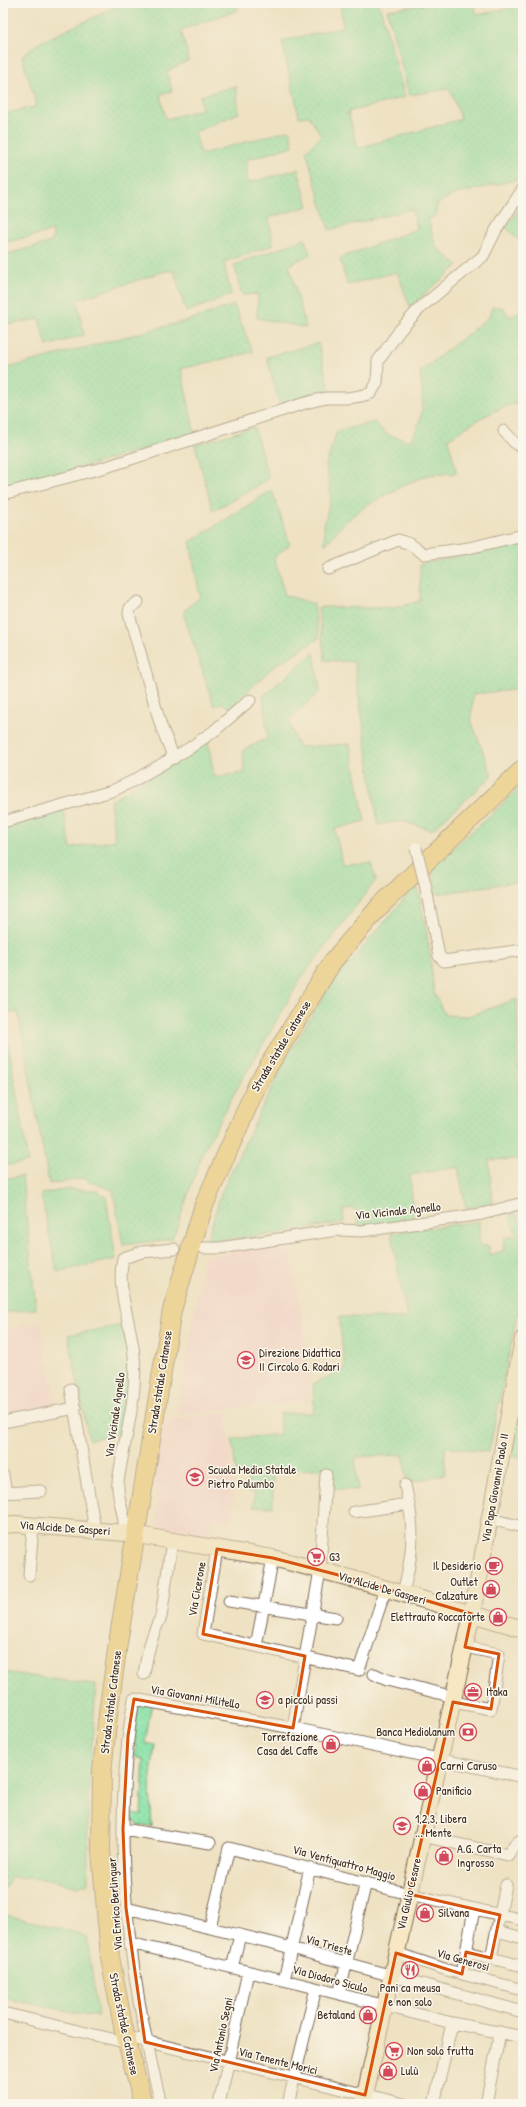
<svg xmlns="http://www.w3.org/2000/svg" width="526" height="2107" font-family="'Patrick Hand',sans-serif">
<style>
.built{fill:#f7cfd0}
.green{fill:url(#green-dots);stroke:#628662}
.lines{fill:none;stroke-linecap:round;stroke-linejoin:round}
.street-casing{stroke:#7a6a58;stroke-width:13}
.secondary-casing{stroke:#7a6a58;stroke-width:18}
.primary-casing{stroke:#7a6a58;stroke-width:20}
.street{stroke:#fff;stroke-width:11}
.secondary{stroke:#f7e8c3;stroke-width:16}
.primary{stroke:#ecc669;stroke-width:18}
.street-bridge-casing{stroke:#7a6a58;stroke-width:13;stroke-linecap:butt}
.street-bridge{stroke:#fff;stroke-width:11}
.marked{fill:none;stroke:#d7540e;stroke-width:3;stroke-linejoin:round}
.labels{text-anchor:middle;stroke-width:3;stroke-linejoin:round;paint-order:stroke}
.street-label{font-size:12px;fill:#3b2a1e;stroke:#fbf7ec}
.poi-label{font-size:12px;fill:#3b2a1e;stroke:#fbf7ec;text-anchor:start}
</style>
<defs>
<pattern id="green-dots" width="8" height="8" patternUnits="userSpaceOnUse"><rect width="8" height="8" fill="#88e2a7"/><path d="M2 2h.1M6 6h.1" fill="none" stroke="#76c28f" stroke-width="1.8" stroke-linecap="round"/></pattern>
</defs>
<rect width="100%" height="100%" fill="#fbf7ec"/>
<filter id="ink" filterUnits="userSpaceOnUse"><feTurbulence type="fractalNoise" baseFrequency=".025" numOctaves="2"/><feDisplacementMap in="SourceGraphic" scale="8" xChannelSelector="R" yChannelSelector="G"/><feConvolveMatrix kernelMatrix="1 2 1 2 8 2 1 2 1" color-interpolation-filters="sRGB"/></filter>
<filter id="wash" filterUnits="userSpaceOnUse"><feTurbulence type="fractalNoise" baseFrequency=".012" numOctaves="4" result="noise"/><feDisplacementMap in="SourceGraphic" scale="16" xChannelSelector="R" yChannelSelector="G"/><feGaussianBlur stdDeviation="0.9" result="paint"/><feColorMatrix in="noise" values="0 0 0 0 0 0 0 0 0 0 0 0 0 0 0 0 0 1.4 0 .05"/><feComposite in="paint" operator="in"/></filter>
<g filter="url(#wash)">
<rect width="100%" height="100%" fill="#efe2c3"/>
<!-- built -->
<path class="built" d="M289,1243L303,1320L309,1401L177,1414L204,1256Z
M41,1323L56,1406L3,1416V1330Z
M227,1412L233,1474V1522L213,1519L208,1540L158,1530L155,1480L163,1420Z"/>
<!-- green -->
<path class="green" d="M124,3H235L238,10L181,30L189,60L167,71L172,91L160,95L166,119L202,109L200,96L236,86L239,113L195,132L201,154L290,130L293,146L246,160L248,183L298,169L308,206L269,218L273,245L224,262L231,295L186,312L174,271H166L77,300L84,335L47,346L39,319L3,325V255L52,242L53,231L3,243V114L37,106L22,57L37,44Z
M340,3H379L405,97L348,112L358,148L461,119L450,89L409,95L387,10L435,3H473L477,15L512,8L511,3H523V178L453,195L437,204L436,215L428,219L436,247L458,265L410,307L397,272L347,285L340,258L417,229L412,209L329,230L306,151L321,136L309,116L299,117L282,41L343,27Z
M523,202V244L506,228Z
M305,239L310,254L289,265L306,328L257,318L258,294L242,295L234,265Z
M234,305L253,352L181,369L195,434L36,481L5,486L3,478V369L193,319Z
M492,307H503L509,317L523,311V401C495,408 472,423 448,439L457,473L428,475L406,484L367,505L345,522L325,545L324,525L331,496L326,465L337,431L374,422L388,435L410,441C426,417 423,399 420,372L489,317Z
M318,343L330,391L280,406L267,357Z
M254,427L269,479L213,511L195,445Z
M272,490L290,544L274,558L285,595L314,604L319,638L273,667L230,708L222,703L214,706L183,612L200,597L190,542Z
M523,544V689L473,694L471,720L492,776L432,830L401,821L378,825L354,662L325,660L318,607L394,608L420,601V564Z
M314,653L320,691L289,721L298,747L350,744L365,821L335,829L342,864L371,863L376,880L302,977L236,1090L202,1154L176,1230L171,1239L123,1245L113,1190L89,1182L86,1178L49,1184L18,1012L3,1013L28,1162L3,1166V829L63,809L71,848L115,840L110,801L208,739L214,777L244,773L243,750L268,738L263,696Z
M523,785V881L436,894L432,868Z
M417,884L429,946L434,993L445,1015L468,1016L517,999L519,1159L489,1160L493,1203L466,1208L458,1167L410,1175L414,1219L359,1227L355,1208L343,1209L344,1222L276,1234L207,1241L221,1193L287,1056L331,984Z
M22,1176L36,1309L3,1313V1179Z
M69,1189L98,1191L106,1197L116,1259L57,1272L41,1194Z
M516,1213L523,1227V1286L489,1452L445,1447V1474L408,1483L403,1455L355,1457L358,1490L330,1488V1477L327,1469L277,1470L273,1475V1507H253L255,1493L248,1491V1473L236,1472L232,1439L280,1434V1413H314L313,1384L345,1370L339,1317L407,1318L391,1233L479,1221V1245L489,1246V1255L503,1251L504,1238L517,1235L509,1214Z
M123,1325L130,1362L126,1401L119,1433L89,1440L68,1335Z
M521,1407L523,1408V1458L511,1455Z
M3,1672L96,1685L88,1802V1883L78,1887L44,1879L12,1877L3,1890Z
M152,1702L145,1743L155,1745L150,1784L152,1827L138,1825L133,1820V1814L141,1815L144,1759L135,1757L136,1740L133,1739L138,1704Z
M3,1914L77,1933L87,1937L98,2017L3,1998Z"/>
</g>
<g filter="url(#ink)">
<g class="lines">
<!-- street casing -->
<g class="street-casing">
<path id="street" d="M504,431L514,442L523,449
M3,494L106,467L302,404C309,402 319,399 327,398C344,398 354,399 371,393L377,383L378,361L400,330L421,307L483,256L496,230L523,189
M328,569L398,540L410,544L424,554L469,548L523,535
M138,602L130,608L129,614L161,726L174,758
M3,822L112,791L133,781L188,749L214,731L250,700
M425,884L439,956L444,961L523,950
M204,1248H220L337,1230L362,1231L482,1214L523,1203
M71,1389L95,1530
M3,1422L75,1408
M3,1475L6,1493
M405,1485L409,1504
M3,1493L41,1491
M354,1512L409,1504C415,1536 411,1562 403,1593
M490,1519L523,1527
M124,1533C127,1516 116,1499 118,1482C124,1439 138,1398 134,1355C131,1322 116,1291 123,1258L142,1252L174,1249
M217,1549L203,1634L359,1670L386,1588
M29,1575L33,1526
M229,1601L336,1618
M256,1646L273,1558
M144,1674C147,1654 151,1635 161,1617L172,1541
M374,1674L387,1680L454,1697
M453,1702L491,1709L499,1654L465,1647
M293,1728L320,1570L326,1475
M123,1829L210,1843
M422,1836L508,1855L514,1845L519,1841L523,1842
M126,1908L273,1943L523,2012
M210,1927L229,1848L409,1894L523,1920
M497,1931L523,1938
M130,1943L304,1985L452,2023L523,2037
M466,1952L523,1966
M396,1953L447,1970L523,1990
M491,1958L506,1885
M232,1968L240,1935
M462,1974L474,1909
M284,1980L310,1868
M339,1994L366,1882
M3,2013L120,2041
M132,2038L404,2104
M161,2104C128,1972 110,1834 134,1699L293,1728L523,1777
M219,2104L248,1972
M288,2104L316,1988
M434,2104L452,2023
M486,2104L500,2032"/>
</g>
<!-- secondary casing -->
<g class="secondary-casing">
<path id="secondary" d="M3,1525L15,1524L126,1533
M144,1536L273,1558L346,1577L523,1629
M363,2104L472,1614L523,1339"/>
</g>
<!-- primary casing -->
<g class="primary-casing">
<path id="primary" d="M143,2104L123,2026L110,1957L101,1851L102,1772L108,1714L118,1643L172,1310L204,1205L258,1083L333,961L379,907L523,769"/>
</g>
<!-- street -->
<use href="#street" class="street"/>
<!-- secondary -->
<use href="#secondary" class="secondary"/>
<!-- primary -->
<use href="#primary" class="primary"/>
<!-- street-bridge casing -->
<g class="street-bridge-casing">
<path id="street-bridge" d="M416,848L425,884"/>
</g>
<!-- street-bridge -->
<use href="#street-bridge" class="street-bridge"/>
</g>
</g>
<!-- marked area -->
<path d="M0 0H526V2107H0ZM217,1549L273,1558L346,1577L472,1614L465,1647L499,1654L491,1709L453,1702L409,1894L500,1915L491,1958L466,1952L462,1974L396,1953L365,2095L145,2042L126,1908L123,1829L128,1736L134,1699L293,1728L305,1656L203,1634Z" fill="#efe2c3" fill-opacity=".55" fill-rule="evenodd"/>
<path class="marked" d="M217,1549L273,1558L346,1577L472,1614L465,1647L499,1654L491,1709L453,1702L409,1894L500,1915L491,1958L466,1952L462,1974L396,1953L365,2095L145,2042L126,1908L123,1829L128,1736L134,1699L293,1728L305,1656L203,1634Z"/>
<!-- icons -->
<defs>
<g id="school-ring" transform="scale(0.9)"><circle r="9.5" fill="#fbf7ec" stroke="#d1495b" stroke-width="1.5"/><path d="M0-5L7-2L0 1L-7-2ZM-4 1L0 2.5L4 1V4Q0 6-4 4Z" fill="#d1495b"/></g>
<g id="supermarket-ring" transform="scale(0.9)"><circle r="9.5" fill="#fbf7ec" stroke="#d1495b" stroke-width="1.5"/><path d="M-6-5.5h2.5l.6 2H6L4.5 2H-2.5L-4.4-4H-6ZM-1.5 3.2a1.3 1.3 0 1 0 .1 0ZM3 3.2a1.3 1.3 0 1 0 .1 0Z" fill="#d1495b"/></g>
<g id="cafe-ring" transform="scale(0.9)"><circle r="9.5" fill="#fbf7ec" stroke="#d1495b" stroke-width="1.5"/><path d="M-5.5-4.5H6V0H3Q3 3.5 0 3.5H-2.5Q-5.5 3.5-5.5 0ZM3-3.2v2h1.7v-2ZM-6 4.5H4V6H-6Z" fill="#d1495b"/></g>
<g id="shop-ring" transform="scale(0.9)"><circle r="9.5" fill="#fbf7ec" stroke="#d1495b" stroke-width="1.5"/><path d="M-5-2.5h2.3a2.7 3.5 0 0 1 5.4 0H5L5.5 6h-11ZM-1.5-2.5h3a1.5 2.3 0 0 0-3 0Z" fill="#d1495b"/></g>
<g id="office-ring" transform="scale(0.9)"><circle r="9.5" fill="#fbf7ec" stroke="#d1495b" stroke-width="1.5"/><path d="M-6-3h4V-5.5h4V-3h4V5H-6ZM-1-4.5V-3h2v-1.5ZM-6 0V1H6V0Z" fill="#d1495b"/></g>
<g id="bank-ring" transform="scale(0.9)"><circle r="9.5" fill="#fbf7ec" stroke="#d1495b" stroke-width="1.5"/><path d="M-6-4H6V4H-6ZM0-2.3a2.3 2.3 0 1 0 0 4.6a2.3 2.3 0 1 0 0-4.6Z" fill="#d1495b"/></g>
<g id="restaurant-ring" transform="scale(0.9)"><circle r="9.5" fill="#fbf7ec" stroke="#d1495b" stroke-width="1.5"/><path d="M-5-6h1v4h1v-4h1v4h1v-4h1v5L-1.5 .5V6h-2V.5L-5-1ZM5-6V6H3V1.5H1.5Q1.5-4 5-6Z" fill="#d1495b"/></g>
</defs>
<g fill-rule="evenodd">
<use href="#school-ring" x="246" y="1360"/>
<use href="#school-ring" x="195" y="1477"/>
<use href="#supermarket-ring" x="316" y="1557"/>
<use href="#cafe-ring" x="494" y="1566"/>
<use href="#shop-ring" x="491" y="1589"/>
<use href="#shop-ring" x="498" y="1617"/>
<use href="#office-ring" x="473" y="1692"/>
<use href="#school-ring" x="265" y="1700"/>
<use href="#bank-ring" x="468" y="1732"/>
<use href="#shop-ring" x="331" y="1744"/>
<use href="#shop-ring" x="427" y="1766"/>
<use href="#shop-ring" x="423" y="1791"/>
<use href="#school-ring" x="402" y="1826"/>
<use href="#shop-ring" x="444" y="1856"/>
<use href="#shop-ring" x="425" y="1913"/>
<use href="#restaurant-ring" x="410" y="1970"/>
<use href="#shop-ring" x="368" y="2015"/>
<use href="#supermarket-ring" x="394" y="2051"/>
<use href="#shop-ring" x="388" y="2071"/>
</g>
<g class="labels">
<!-- street labels -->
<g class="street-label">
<text transform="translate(281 1046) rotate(-59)" y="4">Strada statale Catanese</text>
<text transform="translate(398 1211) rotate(-6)" y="4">Via Vicinale Agnello</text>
<text transform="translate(160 1382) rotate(-81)" y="4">Strada statale Catanese</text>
<text transform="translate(115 1415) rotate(-82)" y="4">Via Vicinale Agnello</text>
<text transform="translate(495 1488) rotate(-80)" y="4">Via Papa Giovanni Paolo II</text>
<text transform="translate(65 1528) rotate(4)" y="4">Via Alcide De Gasperi</text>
<text transform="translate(382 1588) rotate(16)" y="4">Via Alcide De Gasperi</text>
<text transform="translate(197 1589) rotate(-80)" y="4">Via Cicerone</text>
<text transform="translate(195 1697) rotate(10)" y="4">Via Giovanni Militello</text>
<text transform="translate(111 1702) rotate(-83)" y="4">Strada statale Catanese</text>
<text transform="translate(344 1863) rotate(15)" y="4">Via Ventiquattro Maggio</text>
<text transform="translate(409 1894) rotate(-77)" y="4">Via Giulio Cesare</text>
<text transform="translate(115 1904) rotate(-94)" y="4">Via Enrico Berlinguer</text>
<text transform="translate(329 1945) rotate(16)" y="4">Via Trieste</text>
<text transform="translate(463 1960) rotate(16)" y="4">Via Generosi</text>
<text transform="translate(330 1979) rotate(15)" y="4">Via Diodoro Siculo</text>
<text transform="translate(124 2024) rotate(78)" y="4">Strada statale Catanese</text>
<text transform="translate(221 2035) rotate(-78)" y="4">Via Antonio Segni</text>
<text transform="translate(278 2061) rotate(14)" y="4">Via Tenente Morici</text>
</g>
<!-- poi labels -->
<g class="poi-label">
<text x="259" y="1357">Direzione Didattica<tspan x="259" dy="14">II Circolo G. Rodari</tspan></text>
<text x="208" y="1474">Scuola Media Statale<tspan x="208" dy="14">Pietro Palumbo</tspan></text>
<text x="329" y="1561">G3</text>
<text x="481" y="1570" text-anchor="end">Il Desiderio</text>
<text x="478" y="1586" text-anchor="end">Outlet<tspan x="478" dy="14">Calzature</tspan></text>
<text x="485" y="1621" text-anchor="end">Elettrauto Roccaforte</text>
<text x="486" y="1696">Itaka</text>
<text x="278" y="1704">a piccoli passi</text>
<text x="455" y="1736" text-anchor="end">Banca Mediolanum</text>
<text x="318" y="1741" text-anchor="end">Torrefazione<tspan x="318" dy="14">Casa del Caffe</tspan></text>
<text x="440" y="1770">Carni Caruso</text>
<text x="436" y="1795">Panificio</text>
<text x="415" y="1823">1,2,3, Libera<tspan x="415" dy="14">... Mente</tspan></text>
<text x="457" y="1853">A.G. Carta<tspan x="457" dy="14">Ingrosso</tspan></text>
<text x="438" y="1917">Silvana</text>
<text x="410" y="1992" text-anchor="middle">Pani ca meusa<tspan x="410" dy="14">e non solo</tspan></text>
<text x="355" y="2019" text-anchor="end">Betaland</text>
<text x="407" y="2055">Non solo frutta</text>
<text x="401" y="2075">Lulù</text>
</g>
</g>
<!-- margin -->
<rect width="526" height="2107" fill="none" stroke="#fbf7ec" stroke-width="16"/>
</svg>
